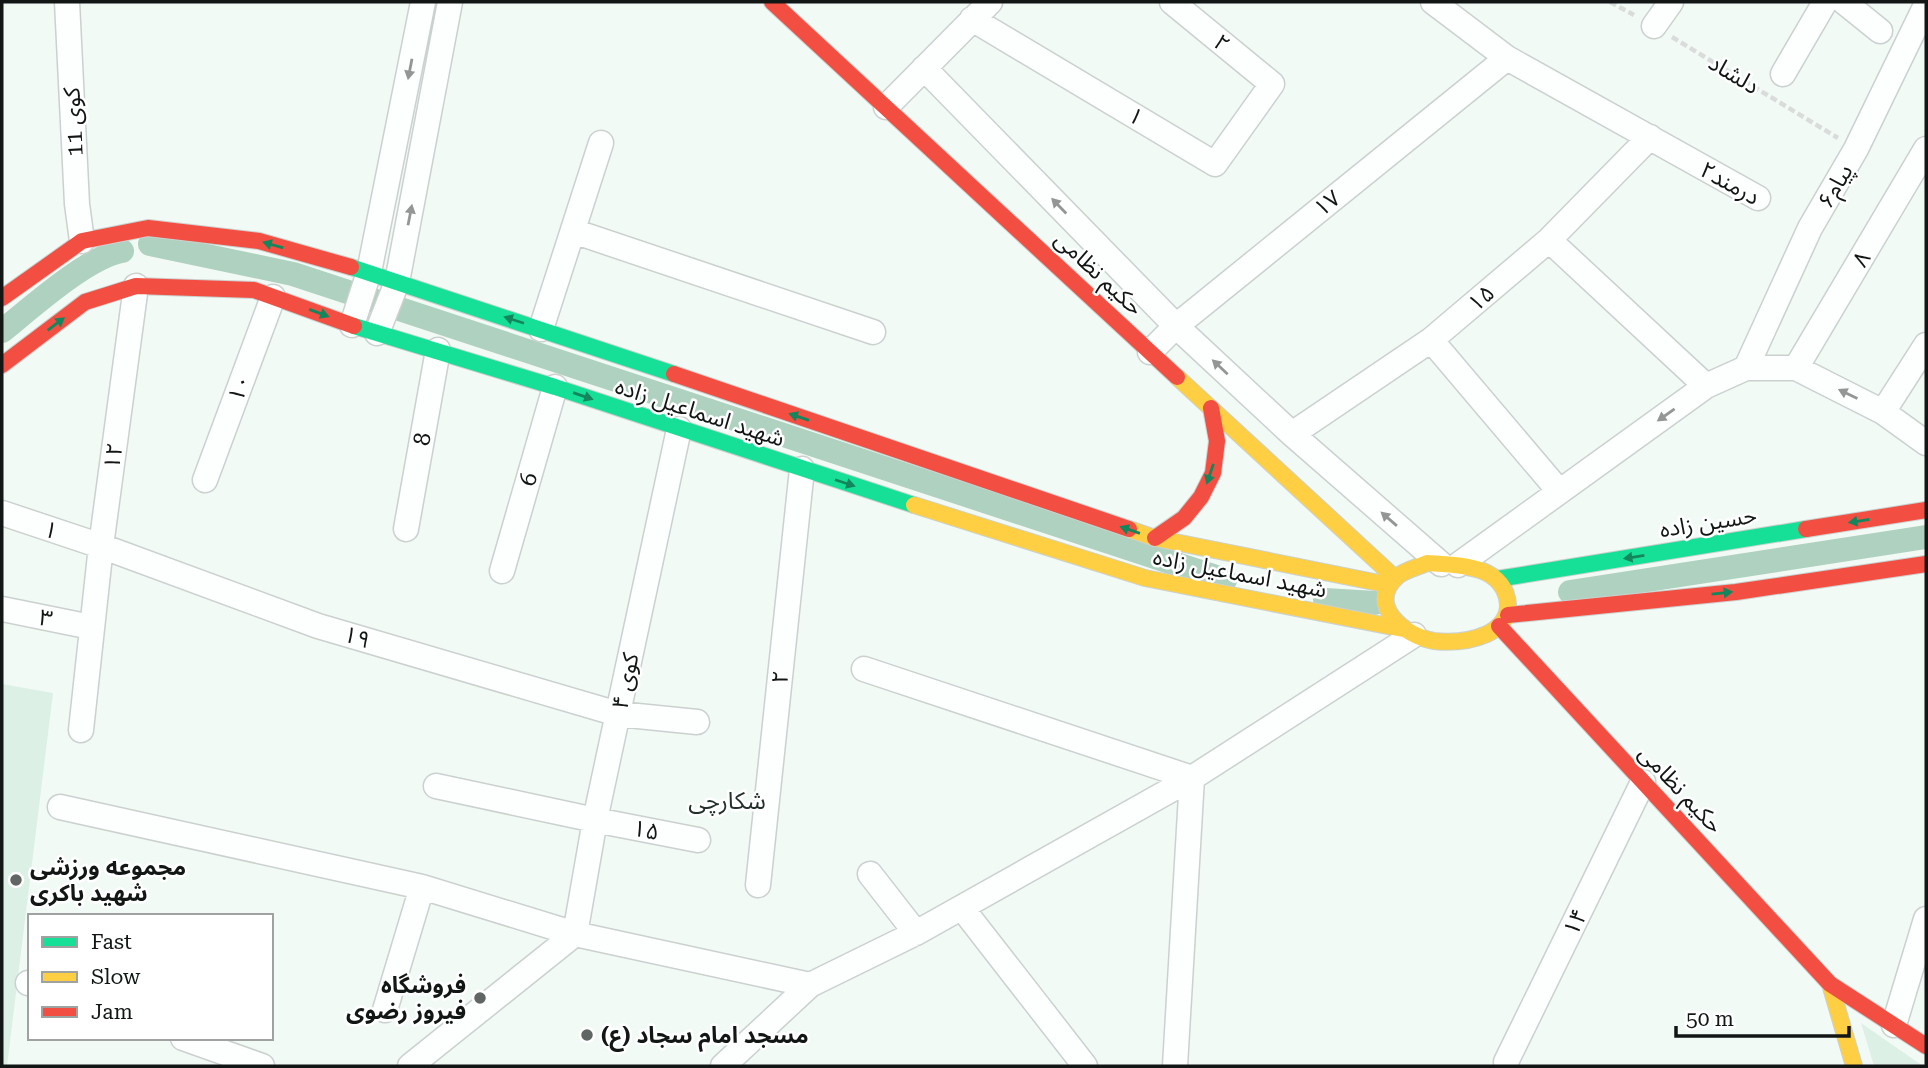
<svg xmlns="http://www.w3.org/2000/svg" width="1928" height="1068" font-family="'Roboto Serif','Noto Sans Arabic',serif">
<style>
.green{fill:#ddf0e6}
.lines{fill:none;stroke-linecap:round;stroke-linejoin:round}
.canal{stroke:#afd1bf;stroke-width:24}
.street-casing{stroke:#cbd1ce;stroke-width:27}
.fast-casing{stroke:#cbd1ce;stroke-width:18}
.slow-casing{stroke:#cbd1ce;stroke-width:18}
.jam-casing{stroke:#cbd1ce;stroke-width:18}
.path{stroke:#d9dcdb;stroke-width:4.5;stroke-dasharray:7 3.5;stroke-linecap:butt}
.street{stroke:#fdfefe;stroke-width:24}
.fast{stroke:#16e098;stroke-width:16}
.slow{stroke:#ffcf43;stroke-width:16}
.jam{stroke:#f24e42;stroke-width:16}
.oneway{fill:#939695}
.oneway2{fill:#14865d}
.poi-dot{fill:#606664;stroke:#fff;stroke-width:2.5}
.labels{text-anchor:middle;stroke-width:5;stroke-linejoin:round;paint-order:stroke}
.street-label{font-size:23px;fill:#121715;stroke:#fff}
.poi-label{font-size:23px;font-weight:bold;fill:#121715;stroke:#fff;text-anchor:start}
.neighbourhood-label{font-size:24px;fill:#24302a;stroke:#fff}
</style>
<rect width="100%" height="100%" fill="#f2faf6"/>
<!-- green -->
<path class="green" d="M2,684L53,693L7,1066H2Z
M1861,1023L1923,1066H1874Z"/>
<g class="lines">
<!-- canal -->
<path class="canal" d="M150,244L293,274L1225,580
M2,331C31,308 87,257 122,251
M1570,592L1926,537
M1325,600L1375,603"/>
<!-- street casing -->
<g class="street-casing">
<path id="street" d="M67,2L77,204L82,241
M1433,2L1507,58L1758,198
M1844,2L1880,31
M972,19L1215,164L1272,84L1172,2
M1654,26L1671,2
M924,68L1176,326L1292,434L1441,564
M1783,74L1825,2
M886,107L990,2
M573,231L873,332
M1549,240L1706,386
M352,325L369,272L423,2
M541,329L601,143
M377,333L397,282L450,2
M1431,340L1559,491
M1150,352L1176,326L1507,58
M1746,368L1810,228L1856,149L1926,5
M1796,368L1926,149
M1883,412L1926,345
M1292,434L1431,340L1549,240L1650,137
M205,480L273,297
M2,513L101,546L318,626L618,714L697,722
M406,529L438,350
M1458,565L1706,386L1746,368H1796L1883,412L1926,443
M502,571L555,387
M2,609L91,627
M864,669L1192,778L1175,1066
M81,730L101,546L136,286
M436,786L595,820L698,840
M60,807L422,887L575,934L595,820L679,429
M870,874L916,933
M758,885L802,469
M962,908L1085,1066
M28,983H30
M385,1010L422,887
M1894,1025L1926,919
M183,1038L262,1066
M1506,1062L1643,782
M410,1066L575,934L810,985L916,933L1192,778L1414,635
M723,1066L810,985"/>
</g>
<!-- fast casing -->
<g class="fast-casing">
<path id="fast" d="M351,267L674,374
M354,326L555,387L914,505
M1497,579L1806,529"/>
</g>
<!-- slow casing -->
<g class="slow-casing">
<path id="slow" d="M1177,377L1395,578
M914,505L1145,578L1403,629
M1129,529L1155,538L1389,585
M1427,563C1458,565 1505,564 1508,605C1508,619 1499,628 1487,634C1471,641 1452,643 1434,641C1404,636 1365,604 1398,576C1405,570 1418,567 1427,563Z
M1830,984L1854,1066"/>
</g>
<!-- jam casing -->
<g class="jam-casing">
<path id="jam" d="M772,2L1177,377
M2,298L82,241L148,228L259,241L351,267
M2,365L85,302L136,286L254,290L354,326
M674,374L1129,529
M1806,529L1926,510
M1155,538L1184,518L1201,497L1213,473L1217,441L1211,408
M1508,615L1736,592L1926,564
M1499,626L1830,984L1926,1046"/>
</g>
<!-- path -->
<path class="path" d="M1610,2L1634,15
M1672,37L1838,138"/>
<!-- street -->
<use href="#street" class="street"/>
<!-- fast -->
<use href="#fast" class="fast"/>
<!-- slow -->
<use href="#slow" class="slow"/>
<!-- jam -->
<use href="#jam" class="jam"/>
</g>
<!-- one-way arrows -->
<defs><path id="oneway-solid" d="M-6-.8H1V-3.2L6.5 0L1 3.2V.8H-6Z" transform="scale(1.75)"/></defs>
<g class="oneway">
<use href="#oneway-solid" transform="translate(410 69) rotate(101)"/>
<use href="#oneway-solid" transform="translate(1059 206) rotate(-134)"/>
<use href="#oneway-solid" transform="translate(410 215) rotate(-79)"/>
<use href="#oneway-solid" transform="translate(1220 367) rotate(-137)"/>
<use href="#oneway-solid" transform="translate(1848 394) rotate(-154)"/>
<use href="#oneway-solid" transform="translate(1666 415) rotate(145)"/>
<use href="#oneway-solid" transform="translate(1389 519) rotate(-139)"/>
</g>
<g class="oneway2">
<use href="#oneway-solid" transform="translate(273 245) rotate(-164)"/>
<use href="#oneway-solid" transform="translate(319 313) rotate(20)"/>
<use href="#oneway-solid" transform="translate(514 320) rotate(-162)"/>
<use href="#oneway-solid" transform="translate(56 324) rotate(-37)"/>
<use href="#oneway-solid" transform="translate(583 396) rotate(19)"/>
<use href="#oneway-solid" transform="translate(799 417) rotate(-161)"/>
<use href="#oneway-solid" transform="translate(1210 474) rotate(109)"/>
<use href="#oneway-solid" transform="translate(845 483) rotate(18)"/>
<use href="#oneway-solid" transform="translate(1859 521) rotate(171)"/>
<use href="#oneway-solid" transform="translate(1130 530) rotate(-161)"/>
<use href="#oneway-solid" transform="translate(1634 557) rotate(171)"/>
<use href="#oneway-solid" transform="translate(1722 593) rotate(-6)"/>
</g>
<!-- markers -->
<g class="poi-dot">
<circle cx="16" cy="880" r="7"/>
<circle cx="480" cy="998" r="7"/>
<circle cx="587" cy="1035" r="7"/>
</g>
<g class="labels">
<!-- street labels -->
<g class="street-label">
<text transform="translate(1222 43) rotate(39)" y="8">۲</text>
<text transform="translate(1734 74) rotate(31)" y="8">دلشاد</text>
<text transform="translate(1136 116) rotate(31)" y="8">۱</text>
<text transform="translate(73 122) rotate(-93)" y="8">کوی 11</text>
<text transform="translate(1730 183) rotate(29)" y="8">درمند۲</text>
<text transform="translate(1835 186) rotate(-60)" y="8">۶پیام</text>
<text transform="translate(1327 203) rotate(-39)" y="8">۱۷</text>
<text transform="translate(1861 259) rotate(-59)" y="8">۸</text>
<text transform="translate(1099 273) rotate(43)" y="8">حکیم نظامی</text>
<text transform="translate(1481 298) rotate(-41)" y="8">۱۵</text>
<text transform="translate(239 388) rotate(-69)" y="8">۱۰</text>
<text transform="translate(700 412) rotate(18)" y="8">شهید اسماعیل زاده</text>
<text transform="translate(422 439) rotate(-80)" y="8">8</text>
<text transform="translate(113 456) rotate(-82)" y="8">۱۲</text>
<text transform="translate(528 479) rotate(-74)" y="8">6</text>
<text transform="translate(1708 522) rotate(-9)" y="8">حسین زاده</text>
<text transform="translate(51 530) rotate(18)" y="8">۱</text>
<text transform="translate(1240 573) rotate(11)" y="8">شهید اسماعیل زاده</text>
<text transform="translate(46 618) rotate(11)" y="8">۳</text>
<text transform="translate(357 637) rotate(17)" y="8">۱۹</text>
<text transform="translate(780 677) rotate(-84)" y="8">۲</text>
<text transform="translate(625 681) rotate(-78)" y="8">کوی ۴</text>
<text transform="translate(1681 789) rotate(47)" y="8">حکیم نظامی</text>
<text transform="translate(646 830) rotate(11)" y="8">۱۵</text>
<text transform="translate(1575 922) rotate(-64)" y="8">۱۴</text>
</g>
<!-- poi labels -->
<g class="poi-label">
<text x="30" y="875">مجموعه ورزشی<tspan x="30" dy="26">شهید باکری</tspan></text>
<text x="466" y="993" text-anchor="end">فروشگاه<tspan x="466" dy="26">فیروز رضوی</tspan></text>
<text x="601" y="1043">مسجد امام سجاد (ع)</text>
</g>
<!-- neighbourhood labels -->
<g class="neighbourhood-label">
<text x="727" y="809">شکارچی</text>
</g>
</g>
<!-- border -->
<rect width="1928" height="1068" fill="none" stroke="#121715" stroke-width="7"/>
<!-- legend -->
<rect x="28" y="914" width="245" height="126" fill="#ffffff" stroke="#a0a2a1" stroke-width="2"/>
<rect x="42" y="937" width="35" height="10" fill="#16e098" stroke="#a0a2a1" stroke-width="2"/>
<text x="91" y="949" font-size="21" fill="#121715">Fast</text>
<rect x="42" y="972" width="35" height="10" fill="#ffcf43" stroke="#a0a2a1" stroke-width="2"/>
<text x="91" y="984" font-size="21" fill="#121715">Slow</text>
<rect x="42" y="1007" width="35" height="10" fill="#f24e42" stroke="#a0a2a1" stroke-width="2"/>
<text x="91" y="1019" font-size="21" fill="#121715">Jam</text>
<!-- scale -->
<path d="M1676 1026v10h173v-10" fill="none" stroke="#121715" stroke-width="3.5"/>
<text x="1686" y="1026" font-size="21" fill="#121715" stroke="#ffffff" stroke-width="5" paint-order="stroke">50 m</text>
</svg>
